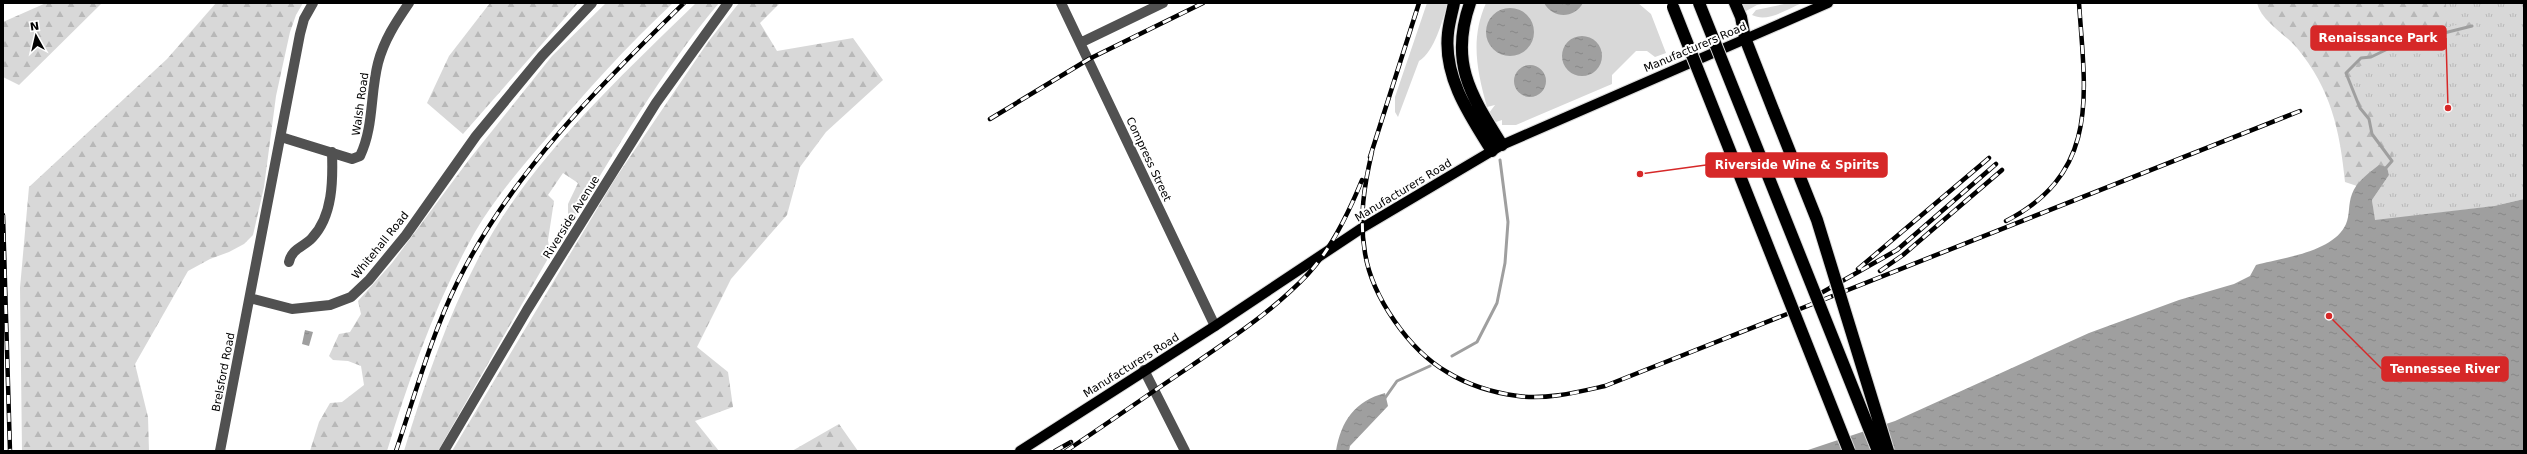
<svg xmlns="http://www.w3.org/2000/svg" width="2527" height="454" font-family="'DejaVu Sans',sans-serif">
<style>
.grass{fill:#d8d8d8}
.forest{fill:url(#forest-firs)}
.park{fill:url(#park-tufts)}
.water{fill:url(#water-ripples)}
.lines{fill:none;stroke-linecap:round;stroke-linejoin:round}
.stream{stroke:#9f9f9f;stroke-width:3}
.major-casing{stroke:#dbdbdb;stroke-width:12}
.highway-casing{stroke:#dbdbdb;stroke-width:14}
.minor{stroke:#515151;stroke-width:10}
.major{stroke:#000;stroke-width:10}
.highway{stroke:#000;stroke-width:12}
.rail-casing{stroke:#000;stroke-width:4.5}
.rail{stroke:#fff;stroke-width:3;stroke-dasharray:9;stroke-linecap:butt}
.highway-bridge-casing{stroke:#dbdbdb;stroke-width:14;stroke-linecap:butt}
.highway-bridge{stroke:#000;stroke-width:12}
.labels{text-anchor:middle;stroke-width:4;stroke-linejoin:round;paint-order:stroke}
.street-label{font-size:11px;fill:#000;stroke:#fff}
.leader{fill:none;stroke:#d62828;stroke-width:1.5}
.callout-dot{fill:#d62828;stroke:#fff;stroke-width:1.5}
.callout{fill:#d62828;stroke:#d62828;stroke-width:1.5}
.callout-label{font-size:12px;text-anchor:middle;font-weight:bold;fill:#fff}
</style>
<defs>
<pattern id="forest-firs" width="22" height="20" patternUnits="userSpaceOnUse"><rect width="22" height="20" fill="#d8d8d8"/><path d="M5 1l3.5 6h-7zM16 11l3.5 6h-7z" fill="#b8b8b8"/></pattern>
<pattern id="park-tufts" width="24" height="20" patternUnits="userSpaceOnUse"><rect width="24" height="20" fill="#d8d8d8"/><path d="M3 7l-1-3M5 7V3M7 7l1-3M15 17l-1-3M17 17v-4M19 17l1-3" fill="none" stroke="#b8b8b8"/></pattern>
<pattern id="water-ripples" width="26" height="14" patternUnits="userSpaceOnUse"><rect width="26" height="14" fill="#9f9f9f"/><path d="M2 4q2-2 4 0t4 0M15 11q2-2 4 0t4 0" fill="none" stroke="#878787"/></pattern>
</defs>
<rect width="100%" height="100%" fill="#fff"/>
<!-- grass -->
<path class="grass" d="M1427,3H1448C1442,21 1435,51 1419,61L1398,117L1395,112V97Z
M1486,3H1638L1651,14L1666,53L1655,57L1647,51H1636L1612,75V84L1516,125H1502V120L1496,122L1489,113L1495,105L1487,107C1477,71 1470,39 1486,3Z
M1740,3H1767L1757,5L1746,11Z
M1789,3H1802C1787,9 1768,23 1752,15L1756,10Z"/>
<!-- forest -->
<path class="forest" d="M46,3H102L19,85L3,77V22Z
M216,3H303L296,15L290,32L276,96L264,187L253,235L244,244L229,252L210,259L188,271L135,364L148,417L149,451H22L20,288L29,187L167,59Z
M490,3H578L463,134L427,103L449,56Z
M606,3H673C627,46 585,92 545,140C520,169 494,199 475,232C436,301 410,376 387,451H310L319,422L330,403L342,402L364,385L361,366L348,361L333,360L329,356L339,334L350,332L361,314L358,301L392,263L468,161L552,56Z
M696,3H719C661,72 615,151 568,229V204L578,183L563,173L548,195L554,201L548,240L550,255L438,451H404C424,385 447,318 479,257C529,161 619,78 696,3Z
M739,3H780L760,23L777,51L853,38L883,80L826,132L800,167L787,215L731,279L697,347L728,372L733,407L695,421L719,451H452L615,179L708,42Z
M2257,3H2478L2494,206L2375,220L2372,200L2389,175L2387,167L2366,176L2357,186L2345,182C2340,131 2331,89 2297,48C2284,33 2262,22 2257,3Z
M839,424L858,451H792Z"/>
<!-- park -->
<path class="park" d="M2446,3H2524V199L2494,206L2374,221L2373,204L2395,165L2391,141L2369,103L2353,84L2351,71L2396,48L2429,40L2478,32L2475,21L2447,27Z"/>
<!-- water -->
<path class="water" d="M1544,3H1583C1574,19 1553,19 1544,3Z
M1486 32a24 24 0 1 1 48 0a24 24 0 1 1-48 0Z
M1562 56a20 20 0 1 1 40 0a20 20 0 1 1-40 0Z
M1514 81a16 16 0 1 1 32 0a16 16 0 1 1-32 0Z
M2379,165L2387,167L2389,175L2372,200L2375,220L2494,206L2524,199V451H1805L1895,421L2089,333L2179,300L2234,284L2250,276L2256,265C2282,258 2334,252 2346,224C2350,215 2348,204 2352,194C2356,182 2369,173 2379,165Z
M305,330L313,332L309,346L302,344Z
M1385,393L1388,406L1350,446L1349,451H1336C1341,421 1355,401 1385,393Z"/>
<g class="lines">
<!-- stream -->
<path class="stream" d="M2385,169L2392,161L2372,134L2369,119L2360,108L2346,73L2361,58L2371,57L2396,45L2472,26
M1452,356L1477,342L1497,303L1505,263L1508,222L1500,160
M1385,398L1397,381L1430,366"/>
<!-- major casing -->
<g class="major-casing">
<path id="major" d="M1020,451L1215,326L1362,228L1502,145L1828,3"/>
</g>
<!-- highway casing -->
<g class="highway-casing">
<path id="highway" d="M1454,3C1452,13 1449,23 1448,33C1443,77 1470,116 1492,151
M1470,3C1449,63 1471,95 1502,145
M1735,3L1741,17L1745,38L1774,112"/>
</g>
<!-- minor -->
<path class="minor" d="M1061,3L1215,326
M1080,43L1163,3
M281,137L352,159L360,156C374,127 370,94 378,63C384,40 396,22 409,3
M289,262C292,248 304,247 312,238C333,216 333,180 332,152
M250,298L292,309L330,305L351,297L369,280L406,235L476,136L542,56L592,3
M1144,370L1185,451
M220,451L300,34L304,19L313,3
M444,451L527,310L656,103L728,3"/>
<!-- major -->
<use href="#major" class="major"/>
<!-- highway -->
<use href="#highway" class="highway"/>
<!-- rail casing -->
<g class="rail-casing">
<path id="rail" d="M990,119L1089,59L1203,3
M1372,152C1364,186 1359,218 1365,253C1372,297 1409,350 1447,372C1468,385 1495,393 1518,396C1546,400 1578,392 1605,386L2300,111
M1370,157L1419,3
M3,215L10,451
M2006,221C2101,172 2085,93 2079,3
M1858,269L1989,158
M1880,271L1903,255L2002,170
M1814,297L1897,250L1996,164
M396,451C415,395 431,336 457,283C511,174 598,87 684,3
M1055,451L1071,442
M1066,451C1108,423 1149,394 1191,366C1232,338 1274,310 1308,274C1332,248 1349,212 1362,180"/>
</g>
<!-- rail -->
<use href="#rail" class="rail"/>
<!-- highway-bridge casing -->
<g class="highway-bridge-casing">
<path id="highway-bridge" d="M1699,3L1878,451
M1673,7L1849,451
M1774,112L1817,220L1888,451"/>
</g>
<!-- highway-bridge -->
<use href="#highway-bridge" class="highway-bridge"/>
</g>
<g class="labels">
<!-- street labels -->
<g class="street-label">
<text transform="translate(1695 47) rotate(-23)" y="4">Manufacturers Road</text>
<text transform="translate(360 104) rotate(-82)" y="4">Walsh Road</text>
<text transform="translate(1149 159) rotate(65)" y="4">Compress Street</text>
<text transform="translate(1403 190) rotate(-31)" y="4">Manufacturers Road</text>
<text transform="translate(571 217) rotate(-58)" y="4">Riverside Avenue</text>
<text transform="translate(380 245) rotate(-51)" y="4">Whitehall Road</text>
<text transform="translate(1131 365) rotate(-32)" y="4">Manufacturers Road</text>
<text transform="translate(223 372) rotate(-79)" y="4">Brelsford Road</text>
</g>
</g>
<!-- callouts -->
<path class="leader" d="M2448 108L2446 38M1640 174L1706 165M2329 316L2382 369"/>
<g class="callout-dot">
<circle cx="2448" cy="108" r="4"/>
<circle cx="1640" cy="174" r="4"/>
<circle cx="2329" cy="316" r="4"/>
</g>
<g class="callout">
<rect x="2311" y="26" width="135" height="24" rx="4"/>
<rect x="1706" y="153" width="181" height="24" rx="4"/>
<rect x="2382" y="357" width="126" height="24" rx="4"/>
</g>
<g class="callout-label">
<text x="2378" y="42">Renaissance Park</text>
<text x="1797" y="169">Riverside Wine &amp; Spirits</text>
<text x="2445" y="373">Tennessee River</text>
</g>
<!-- border -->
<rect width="2527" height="454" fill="none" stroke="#000000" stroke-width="8"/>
<!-- north arrow -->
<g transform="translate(36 36) rotate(352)" stroke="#ffffff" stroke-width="3" paint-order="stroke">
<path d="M0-3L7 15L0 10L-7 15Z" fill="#000000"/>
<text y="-6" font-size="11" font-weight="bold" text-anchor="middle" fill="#000000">N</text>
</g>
</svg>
